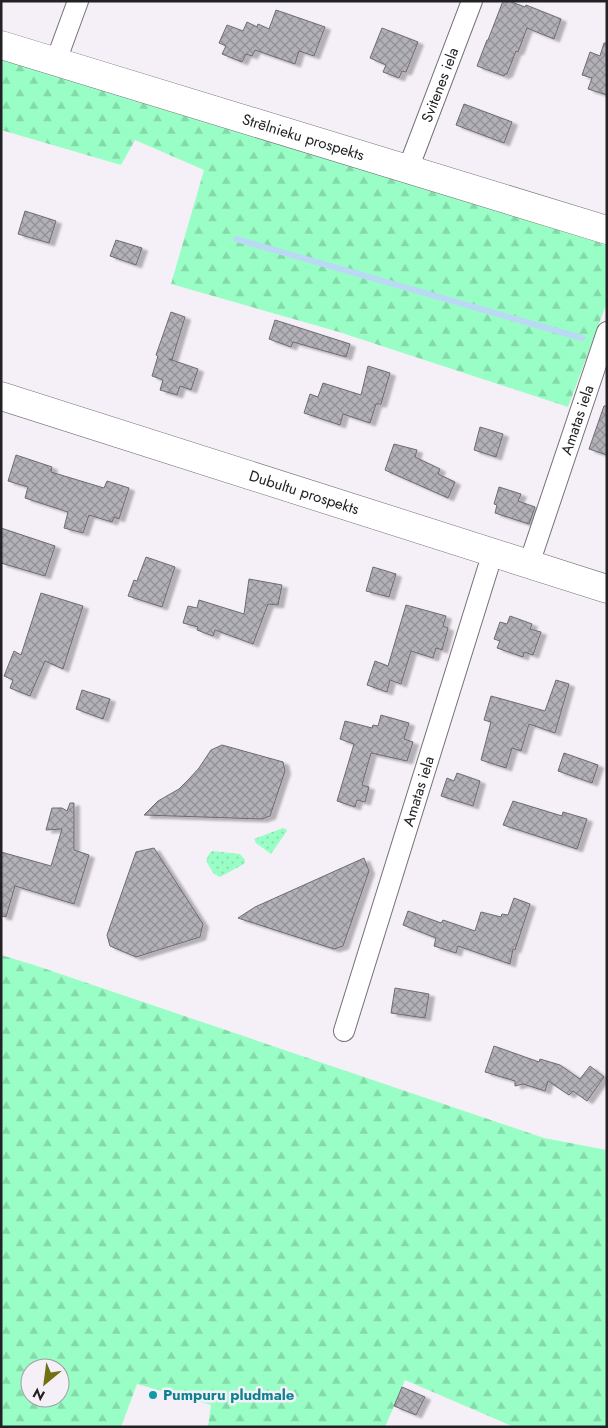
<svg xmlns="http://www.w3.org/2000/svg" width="608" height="1428" font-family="Jost,sans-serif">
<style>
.green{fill:url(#green-dots)}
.forest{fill:url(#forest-firs);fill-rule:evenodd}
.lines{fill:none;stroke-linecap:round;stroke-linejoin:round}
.stream{stroke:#bbd8f5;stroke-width:6}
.building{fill:url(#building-cross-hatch);stroke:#6e6b72;filter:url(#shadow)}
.minor-casing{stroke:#757177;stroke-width:22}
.primary-casing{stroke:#757177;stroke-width:29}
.minor{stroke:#fff;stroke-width:20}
.primary{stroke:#fff;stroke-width:28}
.culture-dot{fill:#0f9aa8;stroke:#f5f0f7;stroke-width:2}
.labels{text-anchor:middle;stroke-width:5;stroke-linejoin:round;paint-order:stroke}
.street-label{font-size:15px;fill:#232124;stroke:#f5f0f7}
.culture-label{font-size:15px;font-weight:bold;fill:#0d838f;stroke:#f5f0f7;text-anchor:start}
</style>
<defs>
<pattern id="green-dots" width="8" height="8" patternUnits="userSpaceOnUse" patternTransform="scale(1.25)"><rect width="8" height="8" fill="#99fec5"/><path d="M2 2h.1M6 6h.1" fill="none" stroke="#84d9a9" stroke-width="1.8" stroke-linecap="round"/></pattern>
<pattern id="forest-firs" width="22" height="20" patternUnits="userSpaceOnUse" patternTransform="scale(1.25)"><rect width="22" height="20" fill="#99fec5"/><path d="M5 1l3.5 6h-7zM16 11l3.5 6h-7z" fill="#84d9a9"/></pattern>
<pattern id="building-cross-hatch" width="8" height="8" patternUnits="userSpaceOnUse" patternTransform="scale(1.25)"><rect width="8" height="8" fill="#b3b1b8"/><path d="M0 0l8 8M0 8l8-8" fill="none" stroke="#919095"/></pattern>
<filter id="shadow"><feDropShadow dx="5.5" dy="3" stdDeviation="1" flood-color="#0004"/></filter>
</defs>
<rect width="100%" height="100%" fill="#f5f0f7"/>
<!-- green -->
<path class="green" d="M283,828L286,829L287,831L271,854L256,843L254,839Z
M212,851L240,854L245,860L244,864L220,877L214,874L206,861L209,854Z"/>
<!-- forest -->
<path class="forest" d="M1,58L168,106L607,244V302L568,407L339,332L171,284L204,170L135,140L121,165L1,130Z
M1,955L34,965L544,1138L607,1150V1427H514L405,1380L385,1427H208L211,1405L137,1384L121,1427H1ZM30,1368H60V1398H30Z"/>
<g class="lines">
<!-- stream -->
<path class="stream" d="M236,239L582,338"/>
</g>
<!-- building -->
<path class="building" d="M503,1H509L525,7L526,5L561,19L554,39L527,28L518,52L516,51L507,74H505L504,76L477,66L487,40H488Z
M276,10L325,27L314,56L299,51L295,64L255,50L252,56L246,54L242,62L222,54L226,46L219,43L227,25L243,31L247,22L257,27L258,24L269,29Z
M382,28L418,42L406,72L402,71L399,78L383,72L386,65L370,58Z
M604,43H607V95L588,89L592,78L582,75L590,52L600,56Z
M464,104L512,122L504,143L456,125Z
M25,211L56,221L49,243L18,234Z
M116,240L142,248L136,265L110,256Z
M171,312L185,317L172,360L169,359L198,369L191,390L180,386L177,395L160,390L163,380L152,376L158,356L156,355Z
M275,320L350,344L346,357L293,342L291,347L269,339Z
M368,366L390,373L381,404H376L370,423L343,414L340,425L304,413L310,394L318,397L323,383L361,395Z
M604,406H607V455L589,449Z
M480,427L503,434L496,457L474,450Z
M394,444L417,450L415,457L440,469L438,474L455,482L448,498L385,470Z
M16,455L52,467L51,472L104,488L107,481L129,488L119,519L114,517L112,522L89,515L83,533L64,528L68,512L25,498L28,487L8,481Z
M499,487L521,494L518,501L535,507L529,524L495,513L497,505L494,504Z
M1,528L55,546L45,576L1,563Z
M146,557L175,567L162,607L128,596L134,580L137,581Z
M373,567L396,574L389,597L366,591Z
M249,579L282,585L278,605L268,604L253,644L215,630L213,636L197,630L198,627L183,623L188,606L197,608L199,600L244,614Z
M41,593L83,606L63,669L45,661L30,696L10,688L13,680L4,676L14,651L21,655Z
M406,605L446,616L443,626L448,628L442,650L436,648L433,658L411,651L401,684L390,680L387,692L367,685L375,661L388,666Z
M510,616L532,624L530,629L541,632L533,655L524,652L523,657L497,648L500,641L494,639L500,622L507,624Z
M556,680L569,684L555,733L529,724L521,751L512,748L506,768L481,760L491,722L484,720L491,696L545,711Z
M82,690L110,699L103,719L76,709Z
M381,715L409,723L404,739L413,742L407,761L371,753L362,785L369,787L365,802L357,800L355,807L337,801L354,744L340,739L345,721L372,728L373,725L378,726Z
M222,745L283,762L285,771L270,816L262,819L144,815L158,801L179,789L189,779L199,768L211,750Z
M564,753L598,765L592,783L558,771Z
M457,773L480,781L473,806L441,796L447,778L454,781Z
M513,801L562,816L563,812L587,819L577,849L503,825Z
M70,803H74V850L89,855L74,904L15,886L6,917L1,916V852L51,866L62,829L46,830L52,808H62L67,811Z
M154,848L203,924L200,937L136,957L110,946L107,935L136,852Z
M364,858L369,871L343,946L334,949L238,918L255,907Z
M514,898L530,904L515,950L513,949L510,964L458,946L456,953L434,946L436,938L403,925L408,911L441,923L443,920L475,931L481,912L501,917L502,914L508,915Z
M395,988L429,994L425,1018L391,1013Z
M494,1046L539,1062L540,1059L560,1065L580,1079L590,1066L604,1077L587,1101L573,1091L569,1095L548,1081L545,1091L523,1084L515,1086V1081L485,1072Z
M402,1387L425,1397L416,1415L394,1406Z"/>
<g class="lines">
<!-- minor casing -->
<g class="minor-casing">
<g id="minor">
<path d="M56,61L78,1"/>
<path id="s1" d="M408,169L472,1"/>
<path id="s2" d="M529,564L607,332"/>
<path id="s3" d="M344,1031L493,552"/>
</g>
</g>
<!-- primary casing -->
<g class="primary-casing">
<g id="primary">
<path id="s4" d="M1,45L607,230"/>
<path id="s5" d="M1,396L607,589"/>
</g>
</g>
<!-- minor -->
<use href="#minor" class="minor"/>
<!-- primary -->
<use href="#primary" class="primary"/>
</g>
<!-- markers -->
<circle class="culture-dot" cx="153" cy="1395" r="5"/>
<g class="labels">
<!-- street labels -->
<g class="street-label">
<text dy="5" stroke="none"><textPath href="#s1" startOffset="90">Svitenes iela</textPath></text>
<text dy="5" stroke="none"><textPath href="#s4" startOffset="316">Strēlnieku prospekts</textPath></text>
<text dy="5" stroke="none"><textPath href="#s2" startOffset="152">Amatas iela</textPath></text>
<text dy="5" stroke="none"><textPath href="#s5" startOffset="318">Dubultu prospekts</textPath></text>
<text dy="5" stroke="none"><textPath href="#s3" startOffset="251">Amatas iela</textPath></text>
</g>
<!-- culture labels -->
<g class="culture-label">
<text x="163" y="1400">Pumpuru pludmale</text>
</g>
</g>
<!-- border -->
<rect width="608" height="1428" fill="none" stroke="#232124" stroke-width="5"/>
<!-- north arrow -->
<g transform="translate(45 1383) rotate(209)"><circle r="24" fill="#f5f0f7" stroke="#a19da3"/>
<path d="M0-4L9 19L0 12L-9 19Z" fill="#717012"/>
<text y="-8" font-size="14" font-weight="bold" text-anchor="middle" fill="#232124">N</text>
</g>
</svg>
